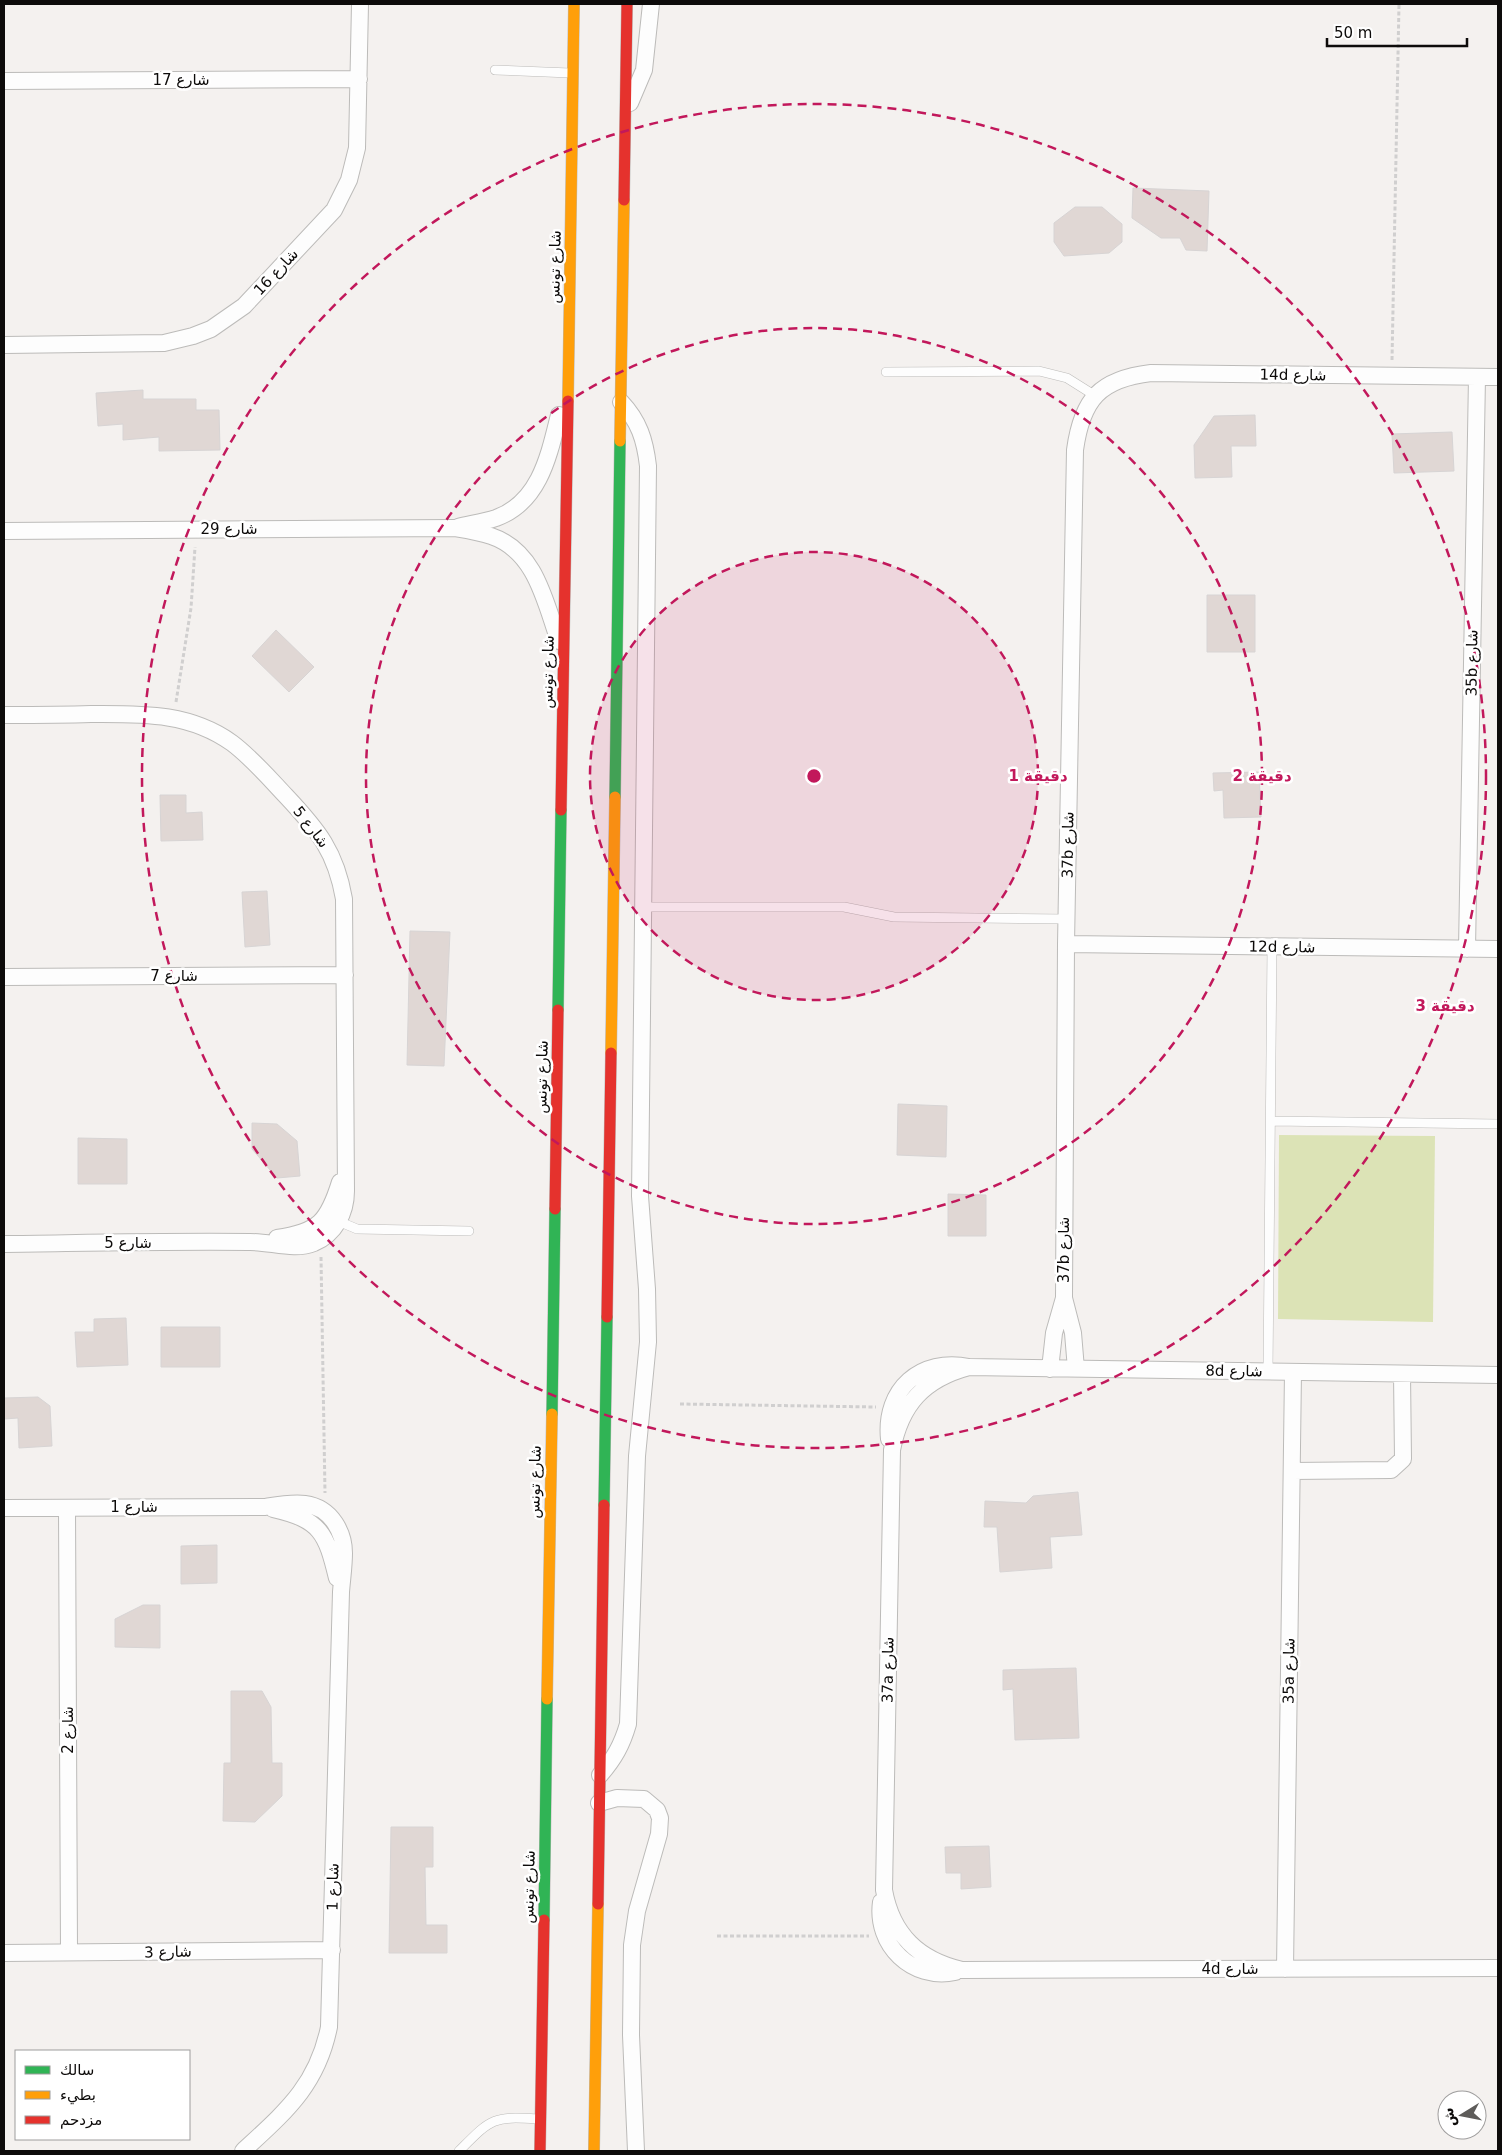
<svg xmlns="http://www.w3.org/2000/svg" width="1502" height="2155" font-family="'DejaVu Sans','Noto Sans Arabic',sans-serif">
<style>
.green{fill:#dce3b6}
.building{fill:#e0d7d4;stroke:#d7d4d4}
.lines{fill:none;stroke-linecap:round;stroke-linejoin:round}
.lane-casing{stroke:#bcbbb9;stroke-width:10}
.street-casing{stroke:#bcbbb9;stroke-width:18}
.fast-casing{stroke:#bcbbb9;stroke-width:12}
.slow-casing{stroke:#bcbbb9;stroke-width:12}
.jam-casing{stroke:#bcbbb9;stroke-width:12}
.path{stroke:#d0cfcf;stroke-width:3;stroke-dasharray:4 2.5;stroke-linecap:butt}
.lane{stroke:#fdfdfd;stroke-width:9}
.street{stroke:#fdfdfd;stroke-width:16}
.fast{stroke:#30b455;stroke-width:11}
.slow{stroke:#ff9f0a;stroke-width:11}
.jam{stroke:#e5322d;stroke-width:11}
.ring{fill:none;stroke:#c2185b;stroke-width:2.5;stroke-dasharray:9 6}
.labels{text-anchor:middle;stroke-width:5;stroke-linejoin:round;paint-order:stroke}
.street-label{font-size:15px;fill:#0d0b0a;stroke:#fff}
.centre{fill:#c2185b;stroke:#fff;stroke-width:2.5}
.ring-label{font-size:15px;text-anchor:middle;font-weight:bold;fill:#c2185b;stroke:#fff;stroke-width:5;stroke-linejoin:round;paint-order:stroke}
</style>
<rect width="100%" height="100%" fill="#f4f1ef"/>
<!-- green -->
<path class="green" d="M1279,1135L1435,1136L1433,1322L1278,1319Z"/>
<!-- building -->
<path class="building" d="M1133,188L1209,191L1207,251L1186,250L1180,238H1161L1132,218Z
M1075,207H1102L1122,224V242L1109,253L1064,256L1054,242V223Z
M143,390V399H196V410H219L220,450L159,451V437L123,440V424L98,426L96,393Z
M1255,415L1256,446H1231L1232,477L1195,478L1194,445L1214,416Z
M1452,432L1454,471L1394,473L1392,434Z
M1207,595H1255V652H1207Z
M276,630L314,667L289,692L252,656Z
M1259,772L1261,817L1224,818L1223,790L1214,791L1213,773Z
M160,795H186V813L202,812L203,840L161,841Z
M267,891L270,945L245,947L242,892Z
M410,931L450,932L444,1066L407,1065Z
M898,1104L947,1106L946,1157L897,1155Z
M252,1123L277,1124L297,1141L300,1176L277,1178L252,1149Z
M78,1138L127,1139V1184H78Z
M948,1194L986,1195V1236H948Z
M126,1318L128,1365L77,1367L75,1332H94V1319Z
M161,1327H220V1367H161Z
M38,1397L50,1406L52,1446L19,1448L18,1418L4,1419V1398Z
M1078,1492L1082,1535L1050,1537L1052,1568L1000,1572L997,1527H984L985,1501L1026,1503L1033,1496Z
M217,1545V1583L181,1584V1546Z
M143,1605H160V1648L115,1647V1619Z
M1076,1668L1079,1738L1015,1740L1013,1689L1003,1690V1670Z
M231,1691H262L271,1707L272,1763H282V1796L255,1822L223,1821L224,1763H231Z
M391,1827H433V1867H425L426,1925H447V1953H389Z
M989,1846L991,1887L961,1889V1873H946L945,1847Z"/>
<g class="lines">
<!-- lane casing -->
<g class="lane-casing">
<path id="lane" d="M495,70L570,73
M886,372L1039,371L1067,378L1094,395
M644,907H844L894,917L1066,919
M1271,1121L1498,1124
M338,1221L357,1229L469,1231
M1268,1372L1272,947
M459,2151C491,2119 492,2116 537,2119"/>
</g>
<!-- street casing -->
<g class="street-casing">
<path id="street" d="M4,81L359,79
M630,103L644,70L651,4
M4,345L164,343L193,336L211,329L244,306L334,210L349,180L357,148L360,4
M458,527C470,524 484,522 496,518C540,502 549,455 559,415
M4,531L454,528C466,530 479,532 491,536C536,551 545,602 559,641
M4,715C33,715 62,715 91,714C141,714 189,712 232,743C252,758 269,778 286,796C318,830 336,852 344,899L346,1191C346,1213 335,1234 314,1243C294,1251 272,1242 250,1242C168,1241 86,1243 4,1244
M1066,944L1498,949
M1467,949L1477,377
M4,977L345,975
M277,1238C319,1232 328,1221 340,1182
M1064,1298L1073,1333L1076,1369
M969,1367C924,1379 901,1404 892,1450L884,1890C892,1935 919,1960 962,1970L1498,1968
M1050,1369L1054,1333L1064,1298L1066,944L1075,450C1082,399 1100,379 1151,373L1498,377
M889,1439C884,1389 921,1357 969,1367L1498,1375
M1292,1471L1391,1470L1403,1459L1402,1374
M4,1508L264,1507C290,1503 318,1497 335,1523C341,1532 344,1542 344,1553C344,1566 342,1579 341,1592L329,2027C317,2086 285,2112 243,2151
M67,1508L69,1952
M273,1509C321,1520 326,1533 337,1578
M600,1775C614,1759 622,1745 628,1724L637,1456L648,1342L647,1289L640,1196L648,466C645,440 639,421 621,402
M599,1803L617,1798L644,1799L657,1810L660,1818L659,1834L637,1911L632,1945L631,2035L636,2151
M881,1902C875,1945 912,1981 955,1972
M4,1953L332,1950
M1285,1969L1293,1372"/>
</g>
<!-- fast casing -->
<g class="fast-casing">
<path id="fast" d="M615,797L620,441
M558,1010L561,810
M552,1414L555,1209
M604,1505L607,1317
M544,1920L547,1699"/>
</g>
<!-- slow casing -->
<g class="slow-casing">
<path id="slow" d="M568,401L574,4
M620,441L624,200
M611,1053L615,797
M547,1699L552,1414
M594,2151L598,1904"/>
</g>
<!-- jam casing -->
<g class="jam-casing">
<path id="jam" d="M624,200L627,4
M561,810L568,401
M555,1209L558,1010
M607,1317L611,1053
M598,1904L604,1505
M540,2151L544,1920"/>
</g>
<!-- path -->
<path class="path" d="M1392,360L1399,4
M176,702L191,608L195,547
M321,1257L325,1493
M680,1404L876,1407
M717,1936H869"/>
<!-- lane -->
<use href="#lane" class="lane"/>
<!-- street -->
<use href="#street" class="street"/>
<!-- fast -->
<use href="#fast" class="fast"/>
<!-- slow -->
<use href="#slow" class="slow"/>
<!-- jam -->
<use href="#jam" class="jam"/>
</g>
<!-- distance rings -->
<circle cx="814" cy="776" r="224" fill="#c2185b" fill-opacity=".12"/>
<g class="ring">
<circle cx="814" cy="776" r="224"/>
<circle cx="814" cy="776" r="448"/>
<circle cx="814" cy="776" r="672"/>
</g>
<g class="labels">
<!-- street labels -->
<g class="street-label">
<text x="181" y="85">شارع 17</text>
<text transform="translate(555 267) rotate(-89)" y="5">شارع تونس</text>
<text transform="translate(276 272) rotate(-47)" y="5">شارع 16</text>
<text transform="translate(1293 375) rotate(1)" y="5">14d شارع</text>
<text x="229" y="534">شارع 29</text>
<text transform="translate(1472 663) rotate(-89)" y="5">35b شارع</text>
<text transform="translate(548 672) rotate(-89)" y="5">شارع تونس</text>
<text transform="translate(311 827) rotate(52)" y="5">شارع 5</text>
<text transform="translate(1068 845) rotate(-89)" y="5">37b شارع</text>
<text transform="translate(1282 947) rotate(1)" y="5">12d شارع</text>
<text x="174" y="981">شارع 7</text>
<text transform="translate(542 1077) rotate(-89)" y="5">شارع تونس</text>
<text x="128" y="1248">شارع 5</text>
<text transform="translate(1064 1250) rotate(-90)" y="5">37b شارع</text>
<text transform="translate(1234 1371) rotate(1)" y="5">8d شارع</text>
<text transform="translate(535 1482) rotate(-89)" y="5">شارع تونس</text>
<text x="134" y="1512">شارع 1</text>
<text transform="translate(888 1670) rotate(-89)" y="5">37a شارع</text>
<text transform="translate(1289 1671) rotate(-89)" y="5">35a شارع</text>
<text transform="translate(68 1730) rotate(-90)" y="5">شارع 2</text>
<text transform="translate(333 1887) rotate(-89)" y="5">شارع 1</text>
<text transform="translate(529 1887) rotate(-89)" y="5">شارع تونس</text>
<text transform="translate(168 1952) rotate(-1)" y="5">شارع 3</text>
<text x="1230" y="1974">4d شارع</text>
</g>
</g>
<circle cx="814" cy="776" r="8" class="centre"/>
<g class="ring-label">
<text x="1038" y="781">1 دقيقة</text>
<text x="1262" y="781">2 دقيقة</text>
<text x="1445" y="1011">3 دقيقة</text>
</g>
<!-- border -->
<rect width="1502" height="2155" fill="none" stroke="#0d0b0a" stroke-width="10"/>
<!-- legend -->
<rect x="15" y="2050" width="175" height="90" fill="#ffffff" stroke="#9e9d9d"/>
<rect x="25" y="2066" width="25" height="8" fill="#30b455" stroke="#9e9d9d"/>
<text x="60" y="2075" font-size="15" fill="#0d0b0a">سالك</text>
<rect x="25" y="2091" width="25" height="8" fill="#ff9f0a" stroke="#9e9d9d"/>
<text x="60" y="2100" font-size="15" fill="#0d0b0a">بطيء</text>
<rect x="25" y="2116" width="25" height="8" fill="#e5322d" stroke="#9e9d9d"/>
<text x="60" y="2125" font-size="15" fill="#0d0b0a">مزدحم</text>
<!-- north arrow -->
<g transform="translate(1462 2115) rotate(260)"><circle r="24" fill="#ffffff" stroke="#9e9d9d"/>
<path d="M0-4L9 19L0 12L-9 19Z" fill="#5e5c5a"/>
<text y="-8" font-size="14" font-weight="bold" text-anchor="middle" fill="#0d0b0a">ش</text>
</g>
<!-- scale -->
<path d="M1327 38v8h140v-8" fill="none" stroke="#0d0b0a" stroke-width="2.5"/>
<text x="1334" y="38" font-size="15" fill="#0d0b0a" stroke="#ffffff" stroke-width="4" paint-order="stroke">50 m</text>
</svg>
